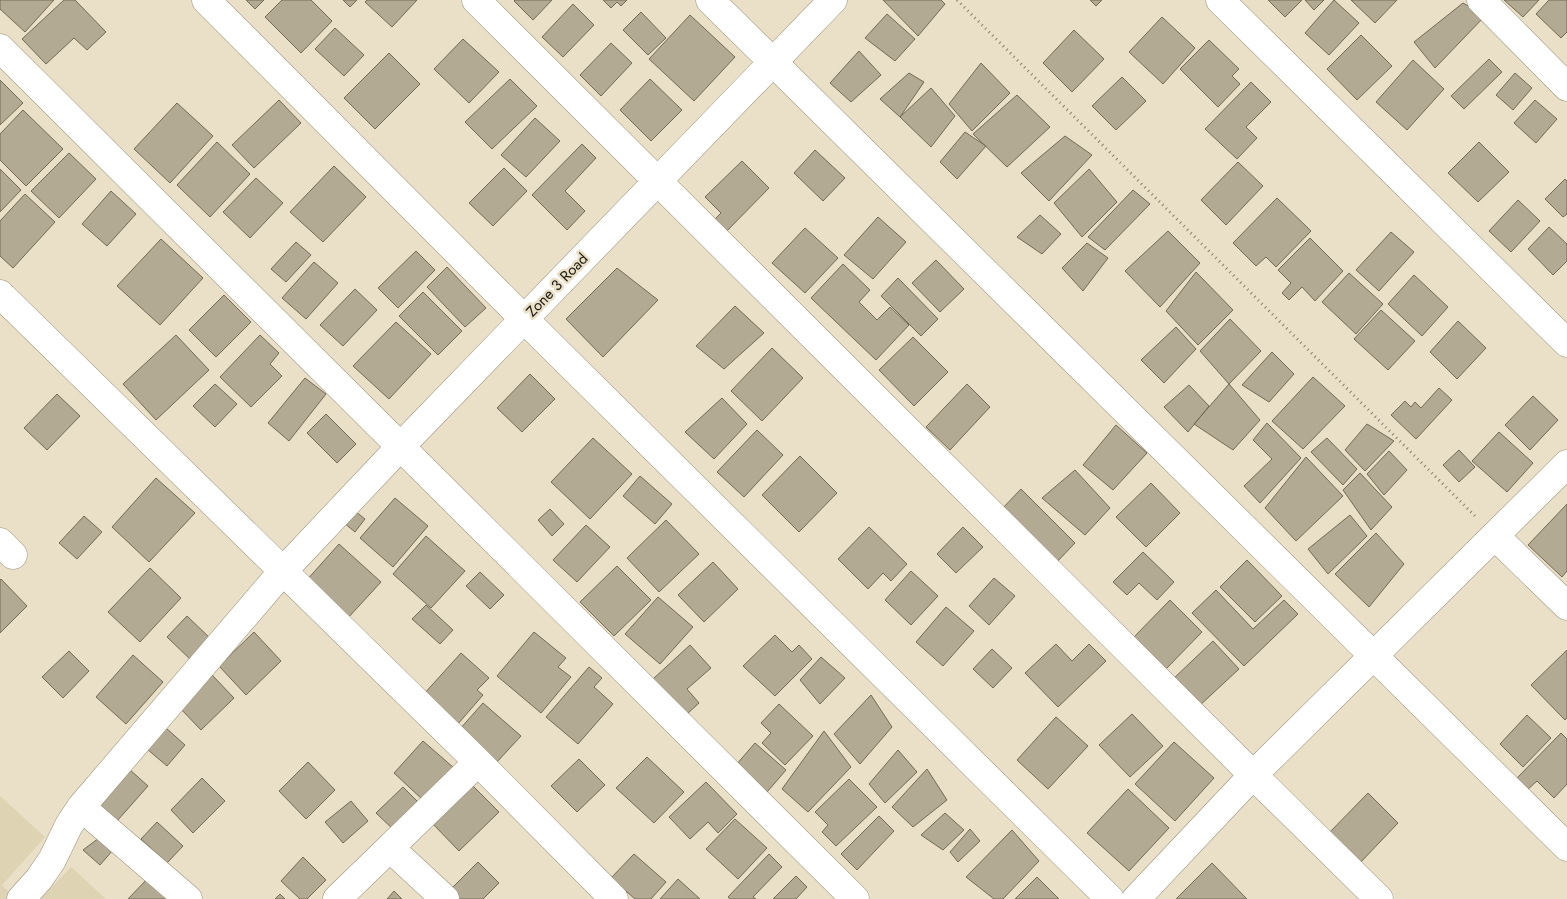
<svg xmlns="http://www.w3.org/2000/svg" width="1567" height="899" font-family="Jost,sans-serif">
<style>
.built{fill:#ded3b3}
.building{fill:#b2aa92;stroke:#726a54}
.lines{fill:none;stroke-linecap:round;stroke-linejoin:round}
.minor-casing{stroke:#99917a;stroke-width:29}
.path{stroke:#857f6e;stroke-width:3;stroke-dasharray:1 4;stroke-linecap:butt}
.minor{stroke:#fff;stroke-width:28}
.labels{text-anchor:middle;stroke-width:5;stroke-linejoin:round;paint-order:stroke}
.street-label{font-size:15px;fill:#1b180f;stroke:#e9e0c7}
</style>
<rect width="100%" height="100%" fill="#e9e0c7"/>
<!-- built -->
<path class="built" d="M0,796L45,837L2,885L16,899H0Z
M71,867L106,899H40Z"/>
<!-- building -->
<path class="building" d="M0,0H54L25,32L0,9Z
M64,0H75L106,32L87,50L74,38L46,64L22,39Z
M246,0H264L255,9Z
M282,0H311L332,21L301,53L265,17Z
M343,0H357L350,7Z
M367,0H417L392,27L365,2Z
M515,0H552L533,20L514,1Z
M603,0H627L621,6L617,2L611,8Z
M883,0H941L945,4L918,36Z
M1090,0H1102L1096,6Z
M1268,0H1302L1285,17Z
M1305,0H1324L1314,10Z
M1334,0L1359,23L1329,55L1305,33Z
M1351,0H1397L1375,23Z
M1504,0H1539L1523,17Z
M1549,0H1567V32L1561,38L1536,14Z
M1463,3L1485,16L1435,68L1414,42Z
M573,4L594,25L563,57L542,37Z
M641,12L666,38L648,55L623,30Z
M887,14L915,39L895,61L865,38Z
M690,15L735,57L694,101L649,59Z
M1162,17L1195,48L1163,84L1129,52Z
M335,28L364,55L344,76L315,49Z
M1074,30L1104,59L1072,92L1043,63Z
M1361,35L1392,66L1357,100L1327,69Z
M463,39L499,72L469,103L434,69Z
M1209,40L1239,69L1232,76L1240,84L1218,107L1180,69Z
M611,43L632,63L601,96L580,75Z
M859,51L881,75L851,102L830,83Z
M389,53L420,84L375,129L344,98Z
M1489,59L1502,72L1464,109L1451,96Z
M1413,60L1444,89L1407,130L1376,102Z
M981,63L1010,93L972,131L949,104Z
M909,73L924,82L900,117L880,99Z
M1515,73L1532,88L1513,110L1496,95Z
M1122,77L1146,101L1116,130L1092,106Z
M510,79L537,106L492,149L465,122Z
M650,79L682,110L651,141L620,110Z
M0,80L23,103L0,125Z
M1251,82L1271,102L1246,127L1257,138L1237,159L1205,129Z
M931,88L955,116L931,147L900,117Z
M1017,95L1050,127L1007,167L973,134Z
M279,100L301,123L254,168L232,145Z
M1535,100L1557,119L1536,143L1514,123Z
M177,103L213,136L170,183L134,149Z
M23,110L63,149L26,186L0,160V134Z
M535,118L560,141L526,177L501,155Z
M965,132L986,146L957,179L940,162Z
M1065,136L1092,155L1049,201L1021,173Z
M217,142L250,174L210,217L177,185Z
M1479,142L1509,172L1478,202L1448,173Z
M582,144L596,158L565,191L585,211L567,230L532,195Z
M815,150L845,178L823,201L794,173Z
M69,153L96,179L59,218L31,191Z
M742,161L769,188L723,235L711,223L721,213L705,197Z
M1238,162L1263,186L1226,225L1201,200Z
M334,166L366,197L323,242L290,212Z
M504,168L527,191L493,226L469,203Z
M0,169L21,190L0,212Z
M1089,169L1117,202L1082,237L1054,203Z
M256,178L283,203L250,238L223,212Z
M1565,179L1567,181V214L1563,217L1545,199Z
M1133,190L1150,204L1105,250L1088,237Z
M111,191L136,214L107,246L82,224Z
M25,194L55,222L13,268L0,256V221Z
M1277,198L1311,231L1276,267L1266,257L1256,266L1233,243Z
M1518,200L1540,221L1511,252L1489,231Z
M1040,215L1061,234L1042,254L1017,237Z
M878,217L906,242L873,279L844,255Z
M1549,227L1567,244V261L1553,275L1528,249Z
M805,228L838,258L805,293L772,263Z
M1168,231L1200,263L1160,307L1125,271Z
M1391,232L1414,252L1379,291L1356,270Z
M1310,238L1343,271L1315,301L1302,287L1289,300L1282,293L1291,283L1278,270Z
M161,239L203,278L160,325L117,286Z
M296,242L311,255L286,282L271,269Z
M1087,243L1108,258L1083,291L1062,268Z
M416,251L435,270L398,308L378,288Z
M936,260L964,289L940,312L912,283Z
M314,262L338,283L306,319L282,298Z
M843,264L870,290L859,302L877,320L890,307L909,325L876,360L811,298Z
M447,267L486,308L465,327L427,287Z
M617,268L658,300L603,357L566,319Z
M1196,272L1233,310L1198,345L1166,311Z
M1349,273L1383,304L1356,334L1322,302Z
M1414,275L1448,307L1422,336L1388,304Z
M898,278L938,319L921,336L881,296Z
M355,289L377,310L343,346L320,325Z
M423,292L462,331L438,355L399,316Z
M224,295L251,322L216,357L189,330Z
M735,306L764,333L724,369L696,346Z
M1381,310L1415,341L1388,370L1354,339Z
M1230,319L1261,351L1229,384L1200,351Z
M1458,321L1486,348L1457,379L1430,352Z
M396,322L431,354L389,399L353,366Z
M1176,327L1196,349L1164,383L1141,360Z
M176,335L209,370L156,420L123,384Z
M260,335L279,353L270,364L282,376L251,407L220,377Z
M913,337L948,372L914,406L879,370Z
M772,348L803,378L762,421L731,391Z
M1272,352L1294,374L1269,402L1242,385Z
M530,374L555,399L522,432L497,408Z
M1313,377L1345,406L1303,449L1272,421Z
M305,378L326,394L289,441L268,423Z
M215,384L237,404L215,427L193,406Z
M967,384L990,407L950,450L926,427Z
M1229,384L1260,420L1233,450L1194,424Z
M1189,385L1209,406L1188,432L1164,407Z
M1439,388L1452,400L1416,439L1391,415L1405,401L1411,407L1415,402L1421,408Z
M57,394L80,416L47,450L24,428Z
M1533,396L1558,420L1530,450L1505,425Z
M722,398L747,424L714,459L685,432Z
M326,414L356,444L337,463L307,433Z
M1267,423L1301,458L1260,503L1244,486L1272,459L1253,440Z
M1367,424L1394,441L1365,471L1345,450Z
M1116,425L1147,453L1113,490L1083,465Z
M757,430L783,455L744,497L717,472Z
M1499,432L1533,463L1507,492L1472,461Z
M593,438L632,474L590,519L551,482Z
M1327,438L1357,469L1343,485L1311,452Z
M1459,450L1475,467L1459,482L1443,465Z
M1389,451L1407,470L1384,495L1367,474Z
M800,456L837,493L799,532L762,495Z
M1306,457L1343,496L1296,541L1265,508Z
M1075,470L1110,508L1085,535L1042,498Z
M1360,473L1392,507L1371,530L1343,490Z
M640,476L672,504L655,524L623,496Z
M156,478L195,513L149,562L112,527Z
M1151,483L1180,513L1146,547L1116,517Z
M1021,489L1075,543L1054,565L999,512Z
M395,498L428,526L393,567L360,538Z
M1567,504V571L1562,577L1528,545Z
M550,509L564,524L552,536L538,520Z
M355,511L365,519L355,532L344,523Z
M1350,515L1367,536L1328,574L1308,549Z
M84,516L102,532L77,559L59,543Z
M666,520L699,554L659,592L627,558Z
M586,525L610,547L577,582L553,560Z
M869,527L907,564L891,581L883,573L868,589L838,559Z
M963,527L983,547L956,573L937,554Z
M1376,533L1404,564L1369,607L1335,574Z
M426,536L465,571L431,608L393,574Z
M339,544L381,582L347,619L305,582Z
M1143,552L1174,582L1157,600L1139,583L1127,595L1113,582Z
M1247,560L1282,596L1255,622L1220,587Z
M713,562L738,589L704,622L678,595Z
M617,566L651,600L614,636L580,602Z
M150,568L181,598L140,642L108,612Z
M911,571L938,596L911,625L885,600Z
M480,572L504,595L490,609L466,586Z
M994,578L1015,596L989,625L969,606Z
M1,579L27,606L0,633V580Z
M1216,590L1253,629L1284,600L1298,614L1244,666L1192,613Z
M658,597L693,627L660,664L625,634Z
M1170,600L1202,632L1165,670L1133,638Z
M426,605L453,630L440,644L412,619Z
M946,607L974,631L943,666L916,642Z
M187,616L212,640L192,661L167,637Z
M254,632L281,661L246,695L219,666Z
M534,632L566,658L558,667L571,677L541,713L497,676Z
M775,635L792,652L799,645L812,659L775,696L743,666Z
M1213,641L1239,669L1197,708L1172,680Z
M1056,644L1072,661L1089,644L1106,661L1058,707L1025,673Z
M690,645L711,668L687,689L699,703L687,714L653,679Z
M992,649L1012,668L993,688L973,669Z
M1567,650V718L1565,720L1531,685Z
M69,651L89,671L63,698L42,677Z
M461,653L489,678L477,690L483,695L457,725L423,695Z
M133,655L163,682L126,724L96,697Z
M821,657L845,678L820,704L800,680Z
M589,667L602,678L594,687L613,704L578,744L546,717Z
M212,675L234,698L201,730L179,707Z
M871,695L892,727L860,764L834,734Z
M483,703L521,736L496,763L459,730Z
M779,704L813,736L785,765L762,743L771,733L761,723Z
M1132,714L1163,746L1130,777L1099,745Z
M1527,715L1551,738L1523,767L1500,744Z
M1056,717L1088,746L1048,789L1017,760Z
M166,728L185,745L167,766L147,749Z
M824,731L851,767L808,812L782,789Z
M1561,733L1567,739V784L1554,798L1537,781L1527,790L1516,779Z
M423,741L454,768L424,801L394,773Z
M1174,742L1214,778L1175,821L1135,784Z
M755,743L786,770L767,792L736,765Z
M898,750L917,772L885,803L869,784Z
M647,757L684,792L654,823L616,788Z
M579,759L605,785L577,812L551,786Z
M308,762L335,790L306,819L279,791Z
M129,769L148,786L117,821L98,805Z
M927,769L947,800L913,827L892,807Z
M202,778L225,801L193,833L171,810Z
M849,779L877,807L836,846L822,832L828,825L815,812Z
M706,782L737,814L718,833L708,822L690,839L669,817Z
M471,784L499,812L459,851L432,823Z
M403,787L422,806L396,832L376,813Z
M1128,789L1169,828L1129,871L1087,833Z
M1368,793L1398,823L1359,864L1328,834Z
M351,801L368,821L343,843L325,822Z
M945,813L964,830L943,850L921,835Z
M879,816L894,831L857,870L841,854Z
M735,819L767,848L738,879L706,849Z
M157,822L183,846L167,863L141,839Z
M970,829L980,841L958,862L950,852Z
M1012,830L1039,861L1003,899H994L966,877Z
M99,838L113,850L100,865L83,850Z
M634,854L666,882L651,899H635L611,878Z
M769,854L782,867L753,897L756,899H730L728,897Z
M303,857L326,880L307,899H300L281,881Z
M478,862L499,883L483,899H456L449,891Z
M1212,863L1247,899H1176Z
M796,876L807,887L796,899H773Z
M149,877L168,899H128Z
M1037,877L1059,899H1015Z
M678,879L700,899H660Z
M394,891L402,899H387Z
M280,894L285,899H275Z"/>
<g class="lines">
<!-- minor casing -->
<g class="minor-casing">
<path id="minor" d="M206,0L524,319L1110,899
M476,0L1253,775L1379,899
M710,0L1567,847
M1220,0L1567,343
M1481,0L1567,87
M0,48L855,899
M0,294L478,762L614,899
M1495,536L1567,606
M0,542L13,555
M81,807L188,899
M390,848L445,899
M21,899L39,879L52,860L69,825L81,807L283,571L401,446L833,0
M337,899L478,762
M1136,899L1253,775L1567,464"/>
</g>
<!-- path -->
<path class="path" d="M957,0L1476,517"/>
<!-- minor -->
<use href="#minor" class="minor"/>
</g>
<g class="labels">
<!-- street labels -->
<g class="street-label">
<text transform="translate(557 285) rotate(-46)" y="5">Zone 3 Road</text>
</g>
</g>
</svg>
